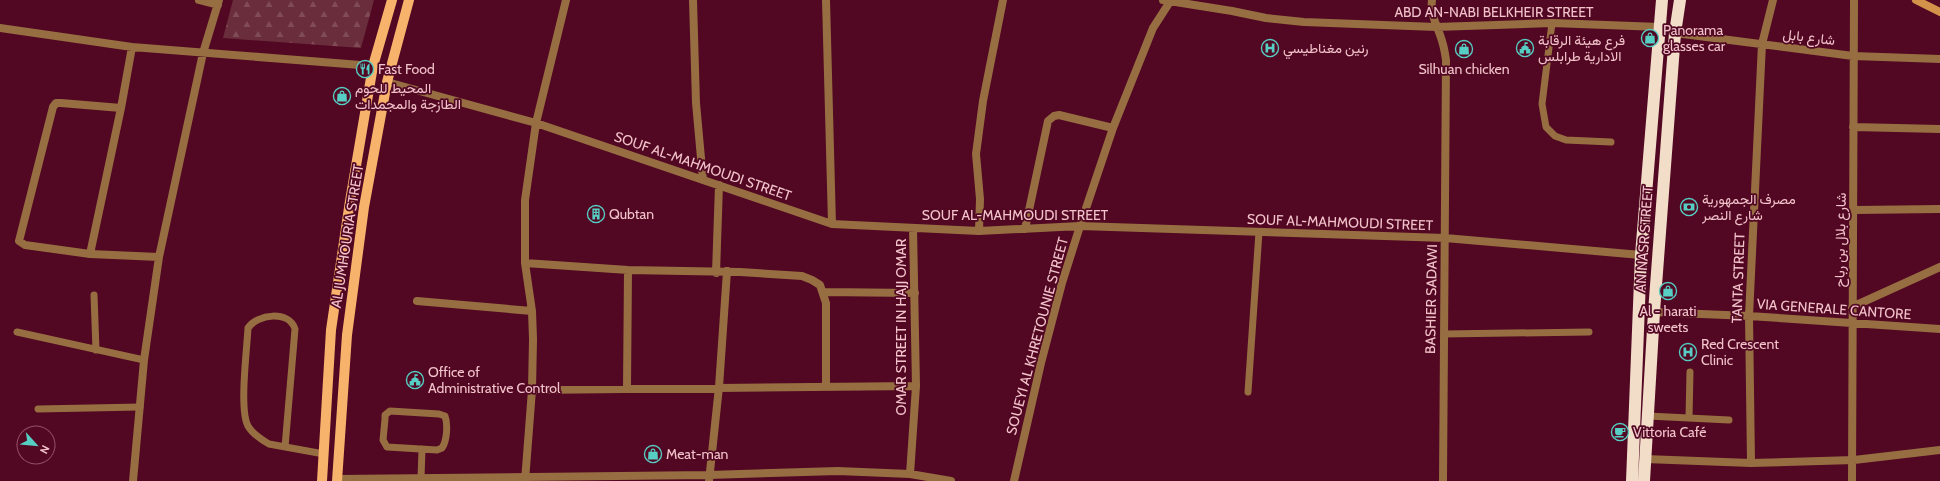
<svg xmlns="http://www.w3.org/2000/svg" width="1940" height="481" font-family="Cabin,Vazirmatn,sans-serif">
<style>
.forest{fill:url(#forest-firs)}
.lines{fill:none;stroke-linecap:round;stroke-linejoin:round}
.lane{stroke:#966e42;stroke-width:7}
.street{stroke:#966e42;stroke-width:8}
.secondary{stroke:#d39249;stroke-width:8}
.primary{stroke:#f7b36b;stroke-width:10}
.highway{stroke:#f2ddc9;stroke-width:12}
.labels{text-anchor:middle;stroke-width:3.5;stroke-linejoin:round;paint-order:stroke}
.street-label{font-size:14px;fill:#f2c3cb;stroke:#520722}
.poi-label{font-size:14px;fill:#f2c3cb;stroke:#520722;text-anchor:start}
</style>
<defs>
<pattern id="forest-firs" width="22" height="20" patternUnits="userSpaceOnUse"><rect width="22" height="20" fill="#6a2d3c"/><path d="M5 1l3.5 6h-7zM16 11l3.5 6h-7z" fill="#804a57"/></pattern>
</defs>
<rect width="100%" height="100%" fill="#520722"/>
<!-- forest -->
<path class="forest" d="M233,0H374L361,48L223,38Z"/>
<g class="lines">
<!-- lane -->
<path class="lane" d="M1552,23L1542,104L1546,127L1555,136L1566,140L1611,142
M94,295L96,350
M17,332L144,360
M1444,334L1589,332
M1248,392L1259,232
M38,409L140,407
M390,411L439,414L445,416C448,424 447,441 442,448L437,450L387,447L383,440L385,419V415Z
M1648,416L1729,420
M1689,418L1690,372
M285,447L295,329C289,310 257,314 248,328C247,349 239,410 248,426C252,433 262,440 269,444L324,454
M421,478L422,449"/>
<!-- street -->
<path class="street" d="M199,0L218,5
M693,0L696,103L703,180
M826,0L832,224
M1163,0L1232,11L1266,18L1304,22L1436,27L1552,23L1660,27
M1432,0C1430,15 1438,27 1442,41C1444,47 1445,53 1446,60L1443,481
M0,28L132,47L373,66
M1675,33L1853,56L1940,59
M387,82L536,123L832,224L979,231L1080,226L1445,238L1641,255
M121,108L61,103H56L53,107L19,241L25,245L90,254L159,257
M1853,127L1940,129
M1855,210L1940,209
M1025,229L1048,121L1054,116L1059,115L1113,128
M979,231L980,199L976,154L983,101L1003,0
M90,254L121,108L132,47
M525,263L628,270L740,272L802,276L812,280L820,285L826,303V386
M716,273L719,185
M823,292L915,293
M417,301L532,311
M1852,307L1940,267
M1654,312L1749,316L1940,329
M627,388L628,270
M532,390L916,386
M1645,459L1751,463L1854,460L1940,450
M1751,463L1749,316L1762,44L1773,0
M910,474L916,386L913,228
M337,479L709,475L838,471L910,474L951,481
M133,481L144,360L159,257L203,53L219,0
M525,481L532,390L533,339L532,311L525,263V200L536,123L566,0
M709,481L719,387L727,271
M1014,481L1041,363L1062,283L1080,226L1113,128L1153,28L1171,0
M1852,481L1854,0"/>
<!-- secondary -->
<path class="secondary" d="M1916,0L1940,12"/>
<!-- primary -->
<path class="primary" d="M322,481L331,330L350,201L373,66L392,0
M337,481L347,335L364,207L387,82L409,0"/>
<!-- highway -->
<path class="highway" d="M1632,481L1641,255L1662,0
M1644,481L1654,312L1675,33L1680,0"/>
</g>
<!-- icons -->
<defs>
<g id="shop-ring" transform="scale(0.9)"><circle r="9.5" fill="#520722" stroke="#56cec3" stroke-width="1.5"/><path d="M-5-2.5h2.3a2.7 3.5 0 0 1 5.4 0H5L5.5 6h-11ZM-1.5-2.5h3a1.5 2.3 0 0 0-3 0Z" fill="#56cec3"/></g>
<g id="hospital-ring" transform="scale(0.9)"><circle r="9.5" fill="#520722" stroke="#56cec3" stroke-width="1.5"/><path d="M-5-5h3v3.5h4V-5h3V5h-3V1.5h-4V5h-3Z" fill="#56cec3"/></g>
<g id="civic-ring" transform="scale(0.9)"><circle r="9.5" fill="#520722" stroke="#56cec3" stroke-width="1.5"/><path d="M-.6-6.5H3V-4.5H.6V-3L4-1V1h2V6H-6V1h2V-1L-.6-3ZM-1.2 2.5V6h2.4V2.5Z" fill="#56cec3"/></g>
<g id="restaurant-ring" transform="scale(0.9)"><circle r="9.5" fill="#520722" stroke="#56cec3" stroke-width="1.5"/><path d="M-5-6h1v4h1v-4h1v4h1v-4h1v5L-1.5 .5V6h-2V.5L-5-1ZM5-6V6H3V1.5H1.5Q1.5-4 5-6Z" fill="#56cec3"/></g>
<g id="bank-ring" transform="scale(0.9)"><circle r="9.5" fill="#520722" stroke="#56cec3" stroke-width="1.5"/><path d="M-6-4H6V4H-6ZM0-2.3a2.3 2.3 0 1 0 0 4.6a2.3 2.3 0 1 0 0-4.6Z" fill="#56cec3"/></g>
<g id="building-ring" transform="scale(0.9)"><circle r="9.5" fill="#520722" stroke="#56cec3" stroke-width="1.5"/><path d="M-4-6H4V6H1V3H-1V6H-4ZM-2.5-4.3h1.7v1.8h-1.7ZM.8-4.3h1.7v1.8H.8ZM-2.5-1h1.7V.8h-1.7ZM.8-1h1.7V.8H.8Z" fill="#56cec3"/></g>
<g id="cafe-ring" transform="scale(0.9)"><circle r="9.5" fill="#520722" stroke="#56cec3" stroke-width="1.5"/><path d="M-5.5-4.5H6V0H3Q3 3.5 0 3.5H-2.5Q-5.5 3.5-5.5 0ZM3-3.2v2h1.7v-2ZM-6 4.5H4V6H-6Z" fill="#56cec3"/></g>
</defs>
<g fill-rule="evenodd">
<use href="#shop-ring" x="1650" y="38"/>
<use href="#hospital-ring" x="1270" y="48"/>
<use href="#civic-ring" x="1525" y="48"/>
<use href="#shop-ring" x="1464" y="49"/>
<use href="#restaurant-ring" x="365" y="69"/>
<use href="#shop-ring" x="342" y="96"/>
<use href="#bank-ring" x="1689" y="207"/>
<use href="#building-ring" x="596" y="214"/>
<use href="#shop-ring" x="1668" y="291"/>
<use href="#hospital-ring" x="1688" y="352"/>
<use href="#civic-ring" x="415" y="380"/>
<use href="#cafe-ring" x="1620" y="432"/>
<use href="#shop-ring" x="653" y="454"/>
</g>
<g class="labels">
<!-- street labels -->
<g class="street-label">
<text x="1494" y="17">ABD AN-NABI BELKHEIR STREET</text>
<text transform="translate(1809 37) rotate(7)" y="5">شارع بابل</text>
<text transform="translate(703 166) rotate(19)" y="5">SOUF AL-MAHMOUDI STREET</text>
<text x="1015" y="220">SOUF AL-MAHMOUDI STREET</text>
<text transform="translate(1340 222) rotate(2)" y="5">SOUF AL-MAHMOUDI STREET</text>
<text transform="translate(347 236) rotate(-81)" y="5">AL JUMHOURIA STREET</text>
<text transform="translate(1644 239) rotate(-86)" y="5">AN NASR STREET</text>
<text transform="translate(1840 240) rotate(-89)" y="5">شارع بلال بن رباح</text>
<text transform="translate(1738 278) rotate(-88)" y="5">TANTA STREET</text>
<text transform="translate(1431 299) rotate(-89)" y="5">BASHIER SADAWI</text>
<text transform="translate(1834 309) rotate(4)" y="5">VIA GENERALE CANTORE</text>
<text transform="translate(901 327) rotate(-90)" y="5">OMAR STREET IN HAJJ OMAR</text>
<text transform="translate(1037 336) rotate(-75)" y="5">SOUEYI AL KHRETOUNIE STREET</text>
</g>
<!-- poi labels -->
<g class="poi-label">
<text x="1663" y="35">Panorama<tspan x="1663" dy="16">glasses car</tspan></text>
<text x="1538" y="45">فرع هيئة الرقابة<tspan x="1538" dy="16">الادارية طرابلس</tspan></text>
<text x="1283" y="53">رنين مغناطيسي</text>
<text x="378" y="74">Fast Food</text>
<text x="1464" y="74" text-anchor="middle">Silhuan chicken</text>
<text x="355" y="93">المحيط للحوم<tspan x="355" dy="16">الطازجة والمجمدات</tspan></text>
<text x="1702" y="204">مصرف الجمهورية<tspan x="1702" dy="16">شارع النصر</tspan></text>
<text x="609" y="219">Qubtan</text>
<text x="1668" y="316" text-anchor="middle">Al - harati<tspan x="1668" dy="16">sweets</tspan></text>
<text x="1701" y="349">Red Crescent<tspan x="1701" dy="16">Clinic</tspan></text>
<text x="428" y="377">Office of<tspan x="428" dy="16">Administrative Control</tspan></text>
<text x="1633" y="437">Vittoria Café</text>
<text x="666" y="459">Meat-man</text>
</g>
</g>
<!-- north arrow -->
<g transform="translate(36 445) rotate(117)"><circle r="19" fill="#520722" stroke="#925266"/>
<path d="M0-3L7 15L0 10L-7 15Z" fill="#56cec3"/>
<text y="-6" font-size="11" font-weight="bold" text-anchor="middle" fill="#f2c3cb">N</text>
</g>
</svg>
